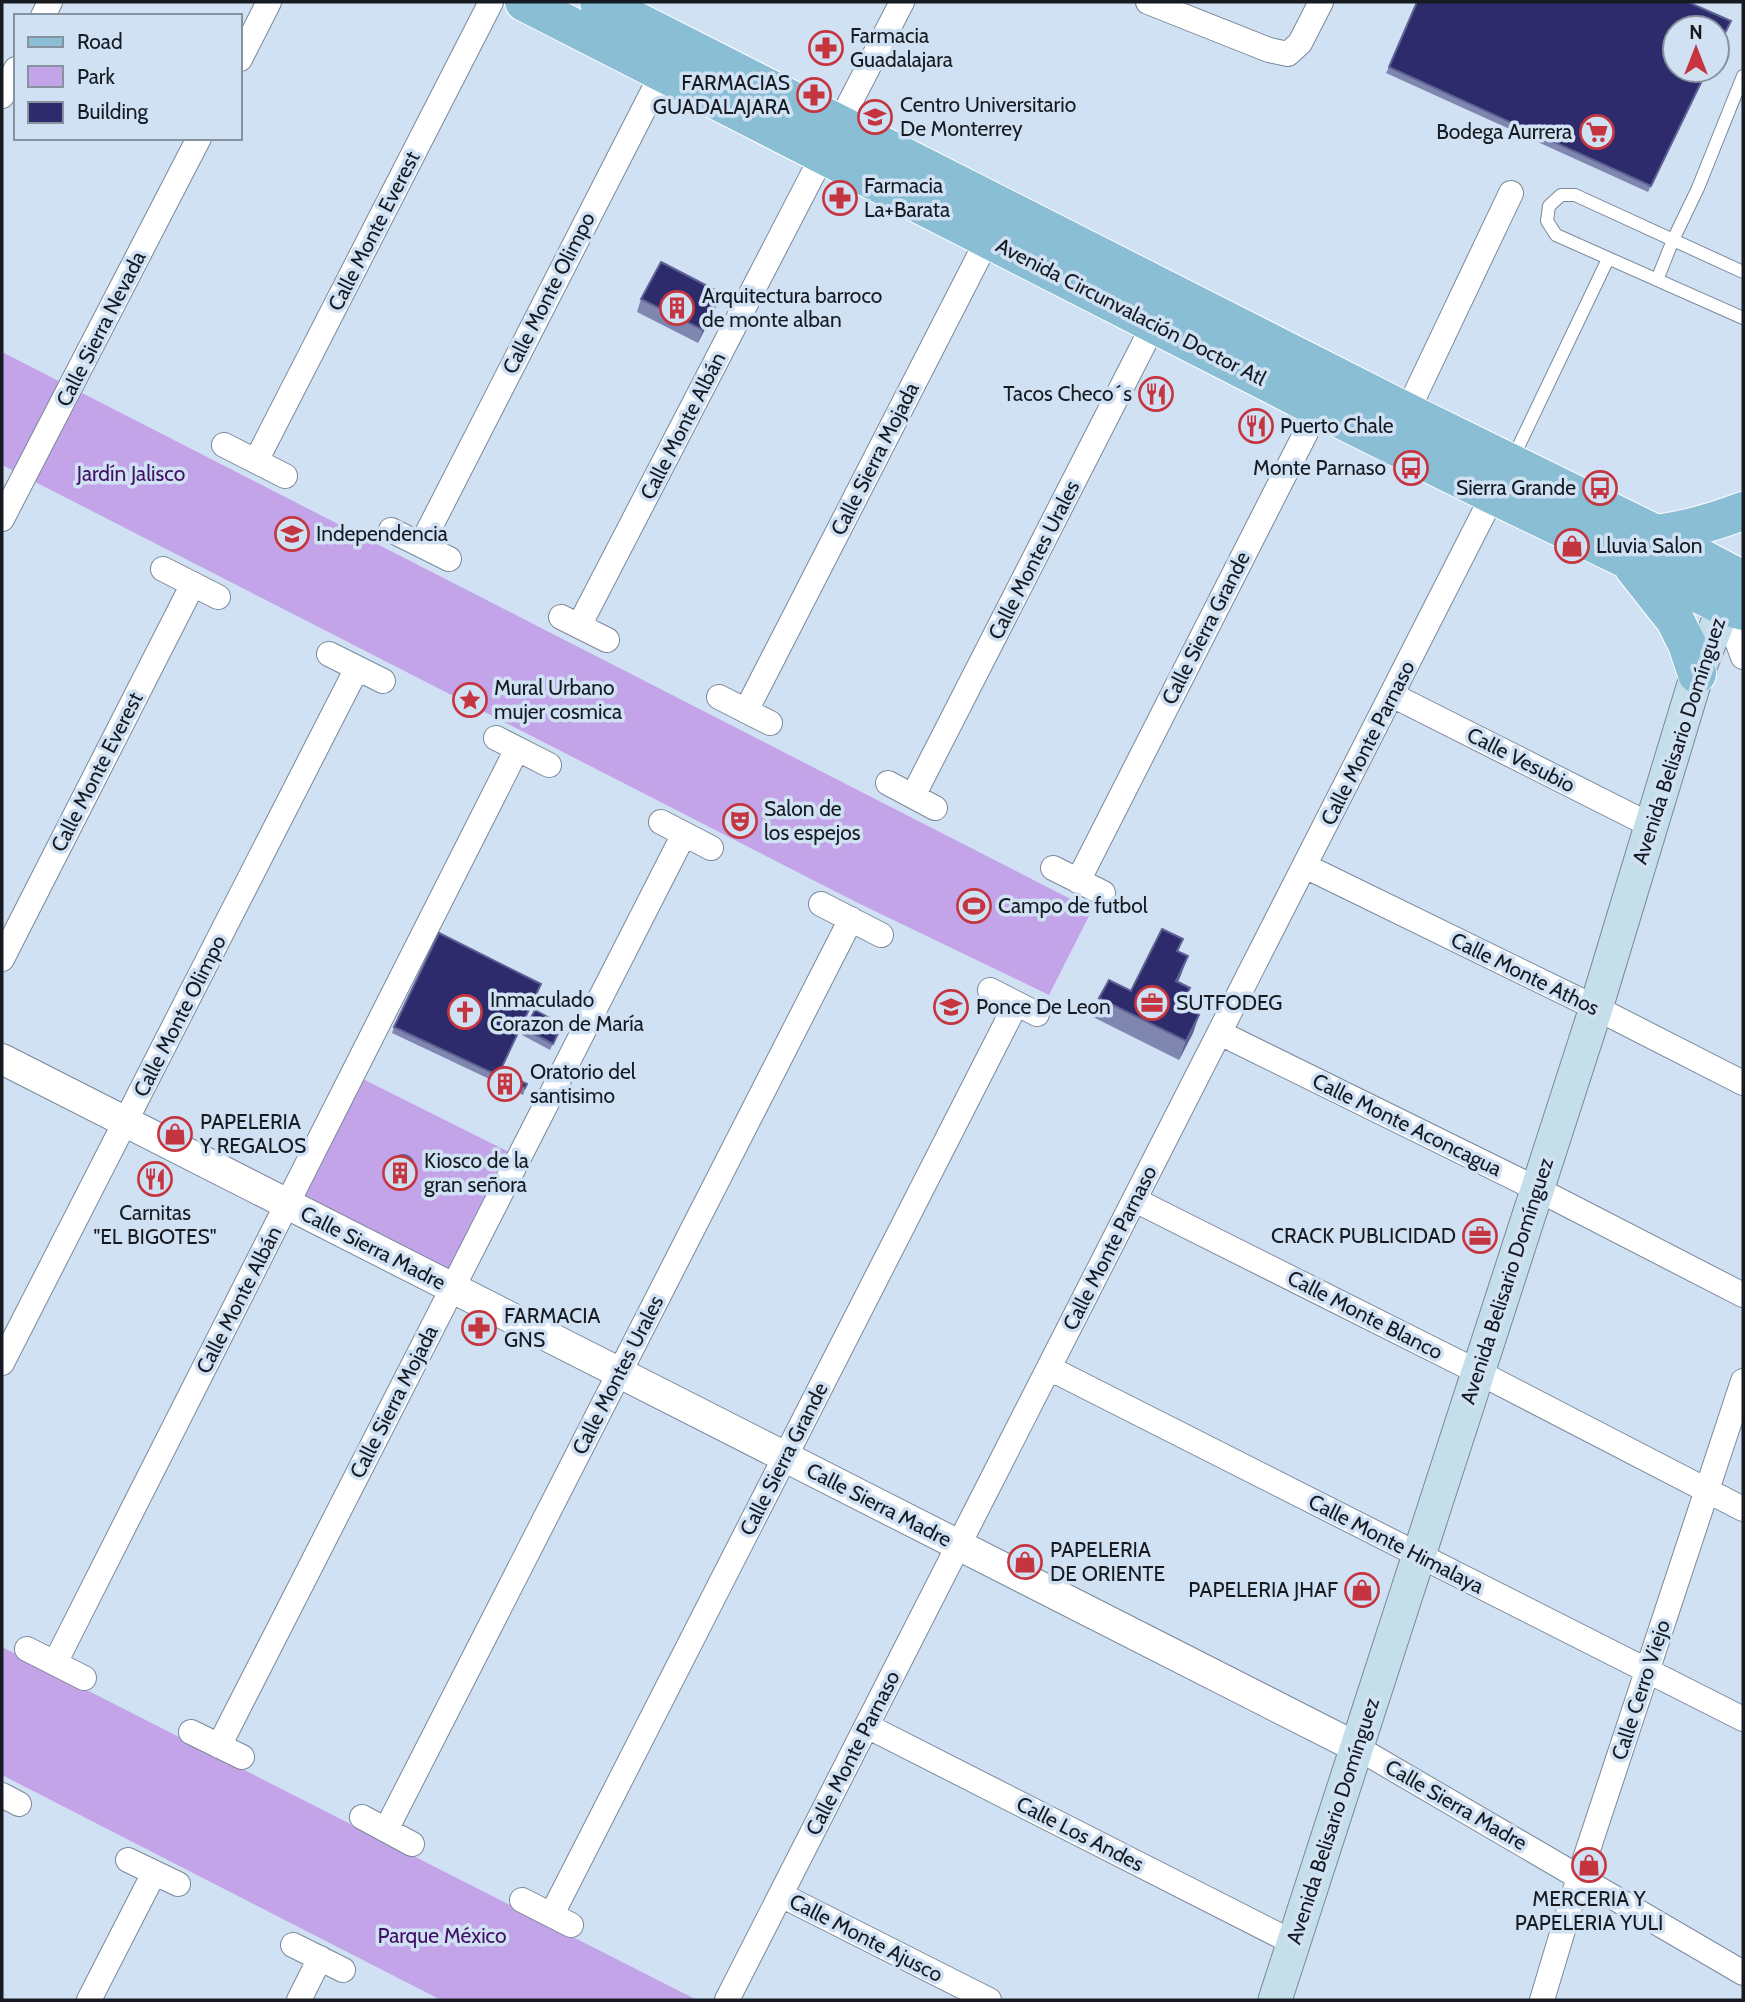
<svg xmlns="http://www.w3.org/2000/svg" width="1745" height="2002" font-family="Cabin,sans-serif">
<style>
.green{fill:#c4a4e8}
.lines{fill:none;stroke-linecap:round;stroke-linejoin:round}
.service-casing{stroke:#7a889a;stroke-width:14}
.minor-casing{stroke:#7a889a;stroke-width:26}
.tertiary-casing{stroke:#7a889a;stroke-width:32}
.secondary-casing{stroke:#7a889a;stroke-width:35}
.primary-casing{stroke:#fff;stroke-width:40}
.service{stroke:#fff;stroke-width:12}
.minor{stroke:#fff;stroke-width:24}
.tertiary{stroke:#fff;stroke-width:30}
.secondary{stroke:#c4dfea;stroke-width:33}
.primary{stroke:#89bed4;stroke-width:38}
.wall{fill:#7f86b0}
.shaded-wall{fill:#5e6294}
.building{fill:#2d2b6b;stroke:#5e6294;stroke-width:2}
.labels{text-anchor:middle;stroke-width:7;stroke-linejoin:round;paint-order:stroke}
.poi-label{font-size:21px;fill:#161b22;stroke:#d1e1f4;text-anchor:start}
.street-label{font-size:21px;fill:#161b22;stroke:#d1e1f4}
.park-label{font-size:21px;fill:#421166;stroke:#d1e1f4}
</style>
<rect width="100%" height="100%" fill="#d1e1f4"/>
<!-- green -->
<path class="green" d="M2,352L1092,910L1049,995L856,902L2,465Z
M361,1078L509,1152L447,1273L303,1199Z
M2,1647L697,2000H441L2,1775Z"/>
<g class="lines">
<!-- service casing -->
<g class="service-casing">
<path id="service" d="M1743,272L1575,195H1561L1549,206L1547,221L1556,235L1743,318
M1657,280L1673,240L1698,188L1743,76
M1512,460L1608,259"/>
</g>
<!-- minor casing -->
<g class="minor-casing">
<path id="minor" d="M1148,2L1269,50L1288,54L1300,43L1321,2
M43,16L50,2
M240,59L269,2
M2,96L16,69
M1407,412L1511,193
M224,445L285,476
M256,461L491,2
M2,519L199,138
M391,530L449,559
M421,545L669,60
M163,569L218,597
M1724,606L1743,657
M561,617L607,640
M579,626L902,2
M329,654L383,681
M1392,695L1650,825
M719,697L770,723
M746,711L994,227
M496,738L549,765
M888,783L935,808
M913,796L1154,324
M661,822L711,848
M1305,866L1596,1008L1743,1083
M1053,868L1103,893
M1078,881L1325,395
M821,904L881,935
M2,959L193,584
M990,990L1037,1014
M1220,1033L1537,1189L1743,1295
M1135,1200L1478,1372L1743,1509
M2,1363L357,668
M1049,1368L1743,1719
M27,1649L84,1678
M55,1663L517,749
M867,1726L1294,1943
M191,1732L242,1757
M219,1746L684,834
M1356,1747L1743,1973
M2,1795L19,1804
M362,1817L412,1844
M386,1830L851,919
M128,1860L178,1884
M781,1895L989,2000
M522,1900L571,1925
M552,1914L1016,1004
M293,1945L343,1970
M89,2000L154,1873
M299,2000L320,1958
M727,2000L1493,495
M1542,2000L1579,1877L1743,1381"/>
</g>
<!-- tertiary casing -->
<g class="tertiary-casing">
<path id="tertiary" d="M2,1059L1356,1747"/>
</g>
<!-- secondary casing -->
<g class="secondary-casing">
<path id="secondary" d="M1275,2000L1596,1008L1697,674L1734,582"/>
</g>
<!-- primary casing -->
<g class="primary-casing">
<path id="primary" d="M524,2L1318,408L1493,495L1724,606L1743,611
M599,2L1407,412L1656,534L1737,577L1743,578
M1656,534C1687,530 1714,522 1743,511
M1634,568L1675,620L1687,644L1697,674"/>
</g>
<!-- service -->
<use href="#service" class="service"/>
<!-- minor -->
<use href="#minor" class="minor"/>
<!-- tertiary -->
<use href="#tertiary" class="tertiary"/>
<!-- secondary -->
<use href="#secondary" class="secondary"/>
<!-- primary -->
<use href="#primary" class="primary"/>
</g>
<!-- wall -->
<path class="wall" d="M1731,21L1728,27L1675,70H1708L1648,192L1386,73L1389,67Z
M721,293L717,305L698,343L637,312L641,299Z
M1183,939L1178,952L1188,956L1178,982L1190,988L1183,1006L1199,1015L1193,1033L1179,1060L1093,1017L1099,998L1131,991Z
M538,990L500,1072L527,1084L523,1095L392,1033L394,1027Z
M562,1025L550,1050L522,1035L525,1029Z
M393,1161L410,1177L404,1182H396L390,1177V1167Z"/>
<!-- shaded-wall -->
<path class="shaded-wall" d="M1707,70H1708L1648,192L1651,186Z
M721,293L717,305L698,343L703,330Z
M1188,956L1181,975L1169,1000L1176,981Z
M1199,1015L1193,1033L1179,1060L1186,1041Z
M413,1171L410,1177L404,1182H396L399,1176Z"/>
<!-- building -->
<path class="building" d="M1417,2H1688L1731,21L1717,49V28H1675V70H1707L1651,186L1389,67Z
M661,262L721,293L703,330L641,299Z
M1162,929L1183,939L1177,951L1188,956L1176,981L1190,988L1181,1005L1199,1015L1186,1041L1099,998L1109,980L1131,991Z
M439,933L541,984L500,1071L527,1084L525,1088L394,1027Z
M535,1010L562,1025L553,1044L525,1029Z
M392 1166a11 11 0 1 1 22 0a11 11 0 1 1-22 0Z"/>
<!-- icons -->
<defs>
<g id="pharmacy-ring" transform="scale(1.75)"><circle r="9.5" fill="#d1e1f4" stroke="#c53540" stroke-width="1.5"/><path d="M-2-6h4v4h4v4h-4v4h-4v-4h-4v-4h4Z" fill="#c53540"/></g>
<g id="university-ring" transform="scale(1.75)"><circle r="9.5" fill="#d1e1f4" stroke="#c53540" stroke-width="1.5"/><path d="M0-5L7-2L0 1L-7-2ZM-4 1L0 2.5L4 1V4Q0 6-4 4Z" fill="#c53540"/></g>
<g id="supermarket-ring" transform="scale(1.75)"><circle r="9.5" fill="#d1e1f4" stroke="#c53540" stroke-width="1.5"/><path d="M-6-5.5h2.5l.6 2H6L4.5 2H-2.5L-4.4-4H-6ZM-1.5 3.2a1.3 1.3 0 1 0 .1 0ZM3 3.2a1.3 1.3 0 1 0 .1 0Z" fill="#c53540"/></g>
<g id="building-ring" transform="scale(1.75)"><circle r="9.5" fill="#d1e1f4" stroke="#c53540" stroke-width="1.5"/><path d="M-4-6H4V6H1V3H-1V6H-4ZM-2.5-4.3h1.7v1.8h-1.7ZM.8-4.3h1.7v1.8H.8ZM-2.5-1h1.7V.8h-1.7ZM.8-1h1.7V.8H.8Z" fill="#c53540"/></g>
<g id="restaurant-ring" transform="scale(1.75)"><circle r="9.5" fill="#d1e1f4" stroke="#c53540" stroke-width="1.5"/><path d="M-5-6h1v4h1v-4h1v4h1v-4h1v5L-1.5 .5V6h-2V.5L-5-1ZM5-6V6H3V1.5H1.5Q1.5-4 5-6Z" fill="#c53540"/></g>
<g id="bus-ring" transform="scale(1.75)"><circle r="9.5" fill="#d1e1f4" stroke="#c53540" stroke-width="1.5"/><path d="M-5-6H5V4H4V6H2V4H-2V6H-4V4H-5ZM-3.5-4V0h7V-4ZM-3.5 1.2v1.5H-2V1.2ZM2 1.2v1.5H3.5V1.2Z" fill="#c53540"/></g>
<g id="school-ring" transform="scale(1.75)"><circle r="9.5" fill="#d1e1f4" stroke="#c53540" stroke-width="1.5"/><path d="M0-5L7-2L0 1L-7-2ZM-4 1L0 2.5L4 1V4Q0 6-4 4Z" fill="#c53540"/></g>
<g id="shop-ring" transform="scale(1.75)"><circle r="9.5" fill="#d1e1f4" stroke="#c53540" stroke-width="1.5"/><path d="M-5-2.5h2.3a2.7 3.5 0 0 1 5.4 0H5L5.5 6h-11ZM-1.5-2.5h3a1.5 2.3 0 0 0-3 0Z" fill="#c53540"/></g>
<g id="sight-ring" transform="scale(1.75)"><circle r="9.5" fill="#d1e1f4" stroke="#c53540" stroke-width="1.5"/><path d="M0-6L1.8-2.2L6-1.7L2.9 1.2L3.7 5.4L0 3.3L-3.7 5.4L-2.9 1.2L-6-1.7L-1.8-2.2Z" fill="#c53540"/></g>
<g id="theatre-ring" transform="scale(1.75)"><circle r="9.5" fill="#d1e1f4" stroke="#c53540" stroke-width="1.5"/><path d="M-5-5.5Q0-4 5-5.5V0Q5 5 0 6Q-5 5-5 0ZM-3.3-2.5H-1v1.5H-3.3ZM1-2.5H3.3v1.5H1ZM-2.8 1Q0 5.5 2.8 1Z" fill="#c53540"/></g>
<g id="stadium-ring" transform="scale(1.75)"><circle r="9.5" fill="#d1e1f4" stroke="#c53540" stroke-width="1.5"/><path d="M0-5a6.5 5 0 1 0 0 10a6.5 5 0 1 0 0-10ZM-3.5-1.8h7v3.6h-7Z" fill="#c53540"/></g>
<g id="office-ring" transform="scale(1.75)"><circle r="9.5" fill="#d1e1f4" stroke="#c53540" stroke-width="1.5"/><path d="M-6-3h4V-5.5h4V-3h4V5H-6ZM-1-4.5V-3h2v-1.5ZM-6 0V1H6V0Z" fill="#c53540"/></g>
<g id="church-ring" transform="scale(1.75)"><circle r="9.5" fill="#d1e1f4" stroke="#c53540" stroke-width="1.5"/><path d="M-1.2-6h2.4v3.5h3.3v2.4h-3.3V6h-2.4V-.1h-3.3v-2.4h3.3Z" fill="#c53540"/></g>
</defs>
<g fill-rule="evenodd">
<use href="#pharmacy-ring" x="826" y="48"/>
<use href="#pharmacy-ring" x="814" y="95"/>
<use href="#university-ring" x="875" y="117"/>
<use href="#supermarket-ring" x="1597" y="132"/>
<use href="#pharmacy-ring" x="840" y="198"/>
<use href="#building-ring" x="677" y="308"/>
<use href="#restaurant-ring" x="1156" y="394"/>
<use href="#restaurant-ring" x="1256" y="426"/>
<use href="#bus-ring" x="1411" y="468"/>
<use href="#bus-ring" x="1600" y="488"/>
<use href="#school-ring" x="292" y="534"/>
<use href="#shop-ring" x="1572" y="546"/>
<use href="#sight-ring" x="470" y="700"/>
<use href="#theatre-ring" x="740" y="821"/>
<use href="#stadium-ring" x="974" y="906"/>
<use href="#office-ring" x="1152" y="1003"/>
<use href="#school-ring" x="951" y="1007"/>
<use href="#church-ring" x="465" y="1012"/>
<use href="#building-ring" x="505" y="1084"/>
<use href="#shop-ring" x="175" y="1134"/>
<use href="#building-ring" x="400" y="1173"/>
<use href="#restaurant-ring" x="155" y="1179"/>
<use href="#office-ring" x="1480" y="1236"/>
<use href="#pharmacy-ring" x="479" y="1328"/>
<use href="#shop-ring" x="1025" y="1562"/>
<use href="#shop-ring" x="1362" y="1590"/>
<use href="#shop-ring" x="1589" y="1865"/>
</g>
<g class="labels">
<!-- poi labels -->
<g class="poi-label">
<text x="850" y="43">Farmacia<tspan x="850" dy="24">Guadalajara</tspan></text>
<text x="790" y="90" text-anchor="end">FARMACIAS<tspan x="790" dy="24">GUADALAJARA</tspan></text>
<text x="900" y="112">Centro Universitario<tspan x="900" dy="24">De Monterrey</tspan></text>
<text x="1572" y="139" text-anchor="end">Bodega Aurrera</text>
<text x="864" y="193">Farmacia<tspan x="864" dy="24">La+Barata</tspan></text>
<text x="702" y="303">Arquitectura barroco<tspan x="702" dy="24">de monte alban</tspan></text>
<text x="1132" y="401" text-anchor="end">Tacos Checo´s</text>
<text x="1280" y="433">Puerto Chale</text>
<text x="1386" y="475" text-anchor="end">Monte Parnaso</text>
<text x="1576" y="495" text-anchor="end">Sierra Grande</text>
<text x="316" y="541">Independencia</text>
<text x="1596" y="553">Lluvia Salon</text>
<text x="494" y="695">Mural Urbano<tspan x="494" dy="24">mujer cosmica</tspan></text>
<text x="764" y="816">Salon de<tspan x="764" dy="24">los espejos</tspan></text>
<text x="998" y="913">Campo de futbol</text>
<text x="490" y="1007">Inmaculado<tspan x="490" dy="24">Corazon de María</tspan></text>
<text x="1176" y="1010">SUTFODEG</text>
<text x="976" y="1014">Ponce De Leon</text>
<text x="530" y="1079">Oratorio del<tspan x="530" dy="24">santisimo</tspan></text>
<text x="200" y="1129">PAPELERIA<tspan x="200" dy="24">Y REGALOS</tspan></text>
<text x="424" y="1168">Kiosco de la<tspan x="424" dy="24">gran señora</tspan></text>
<text x="155" y="1220" text-anchor="middle">Carnitas<tspan x="155" dy="24">"EL BIGOTES"</tspan></text>
<text x="1456" y="1243" text-anchor="end">CRACK PUBLICIDAD</text>
<text x="504" y="1323">FARMACIA<tspan x="504" dy="24">GNS</tspan></text>
<text x="1050" y="1557">PAPELERIA<tspan x="1050" dy="24">DE ORIENTE</tspan></text>
<text x="1338" y="1597" text-anchor="end">PAPELERIA JHAF</text>
<text x="1589" y="1906" text-anchor="middle">MERCERIA Y<tspan x="1589" dy="24">PAPELERIA YULI</tspan></text>
</g>
<!-- street labels -->
<g class="street-label">
<text transform="translate(374 231) rotate(-63)" y="7">Calle Monte Everest</text>
<text transform="translate(549 293) rotate(-63)" y="7">Calle Monte Olimpo</text>
<text transform="translate(1131 312) rotate(27)" y="7">Avenida Circunvalación Doctor Atl</text>
<text transform="translate(101 329) rotate(-63)" y="7">Calle Sierra Nevada</text>
<text transform="translate(683 426) rotate(-63)" y="7">Calle Monte Albán</text>
<text transform="translate(875 459) rotate(-63)" y="7">Calle Sierra Mojada</text>
<text transform="translate(1034 560) rotate(-63)" y="7">Calle Montes Urales</text>
<text transform="translate(1206 628) rotate(-63)" y="7">Calle Sierra Grande</text>
<text transform="translate(1679 741) rotate(-72)" y="7">Avenida Belisario Domínguez</text>
<text transform="translate(1368 743) rotate(-63)" y="7">Calle Monte Parnaso</text>
<text transform="translate(1521 760) rotate(27)" y="7">Calle Vesubio</text>
<text transform="translate(97 772) rotate(-63)" y="7">Calle Monte Everest</text>
<text transform="translate(1525 974) rotate(26)" y="7">Calle Monte Athos</text>
<text transform="translate(180 1016) rotate(-63)" y="7">Calle Monte Olimpo</text>
<text transform="translate(1407 1125) rotate(26)" y="7">Calle Monte Aconcagua</text>
<text transform="translate(373 1248) rotate(27)" y="7">Calle Sierra Madre</text>
<text transform="translate(1110 1248) rotate(-63)" y="7">Calle Monte Parnaso</text>
<text transform="translate(1507 1281) rotate(-72)" y="7">Avenida Belisario Domínguez</text>
<text transform="translate(239 1300) rotate(-63)" y="7">Calle Monte Albán</text>
<text transform="translate(1365 1315) rotate(27)" y="7">Calle Monte Blanco</text>
<text transform="translate(618 1375) rotate(-63)" y="7">Calle Montes Urales</text>
<text transform="translate(394 1402) rotate(-63)" y="7">Calle Sierra Mojada</text>
<text transform="translate(784 1459) rotate(-63)" y="7">Calle Sierra Grande</text>
<text transform="translate(879 1505) rotate(27)" y="7">Calle Sierra Madre</text>
<text transform="translate(1396 1544) rotate(27)" y="7">Calle Monte Himalaya</text>
<text transform="translate(1641 1690) rotate(-72)" y="7">Calle Cerro Viejo</text>
<text transform="translate(853 1753) rotate(-63)" y="7">Calle Monte Parnaso</text>
<text transform="translate(1456 1805) rotate(30)" y="7">Calle Sierra Madre</text>
<text transform="translate(1333 1821) rotate(-72)" y="7">Avenida Belisario Domínguez</text>
<text transform="translate(1080 1834) rotate(27)" y="7">Calle Los Andes</text>
<text transform="translate(866 1938) rotate(27)" y="7">Calle Monte Ajusco</text>
</g>
<!-- park labels -->
<g class="park-label">
<text x="131" y="481">Jardín Jalisco</text>
<text x="442" y="1943">Parque México</text>
</g>
</g>
<!-- border -->
<rect width="1745" height="2002" fill="none" stroke="#161b22" stroke-width="7"/>
<!-- legend -->
<rect x="14" y="14" width="228" height="126" fill="#d1e1f4" stroke="#8692a0" stroke-width="2"/>
<rect x="28" y="37" width="35" height="10" fill="#89bed4" stroke="#8692a0" stroke-width="2"/>
<text x="77" y="49" font-size="21" fill="#161b22">Road</text>
<rect x="28" y="66" width="35" height="21" fill="#c4a4e8" stroke="#8692a0" stroke-width="2"/>
<text x="77" y="84" font-size="21" fill="#161b22">Park</text>
<rect x="28" y="102" width="35" height="21" fill="#2d2b6b" stroke="#8692a0" stroke-width="2"/>
<text x="77" y="119" font-size="21" fill="#161b22">Building</text>
<!-- north arrow -->
<g transform="translate(1696 49)"><circle r="33" fill="#d1e1f4" stroke="#8692a0" stroke-width="2"/>
<path d="M0-5L12 26L0 18L-12 26Z" fill="#c53540"/>
<text y="-10" font-size="19" font-weight="bold" text-anchor="middle" fill="#161b22">N</text>
</g>
</svg>
